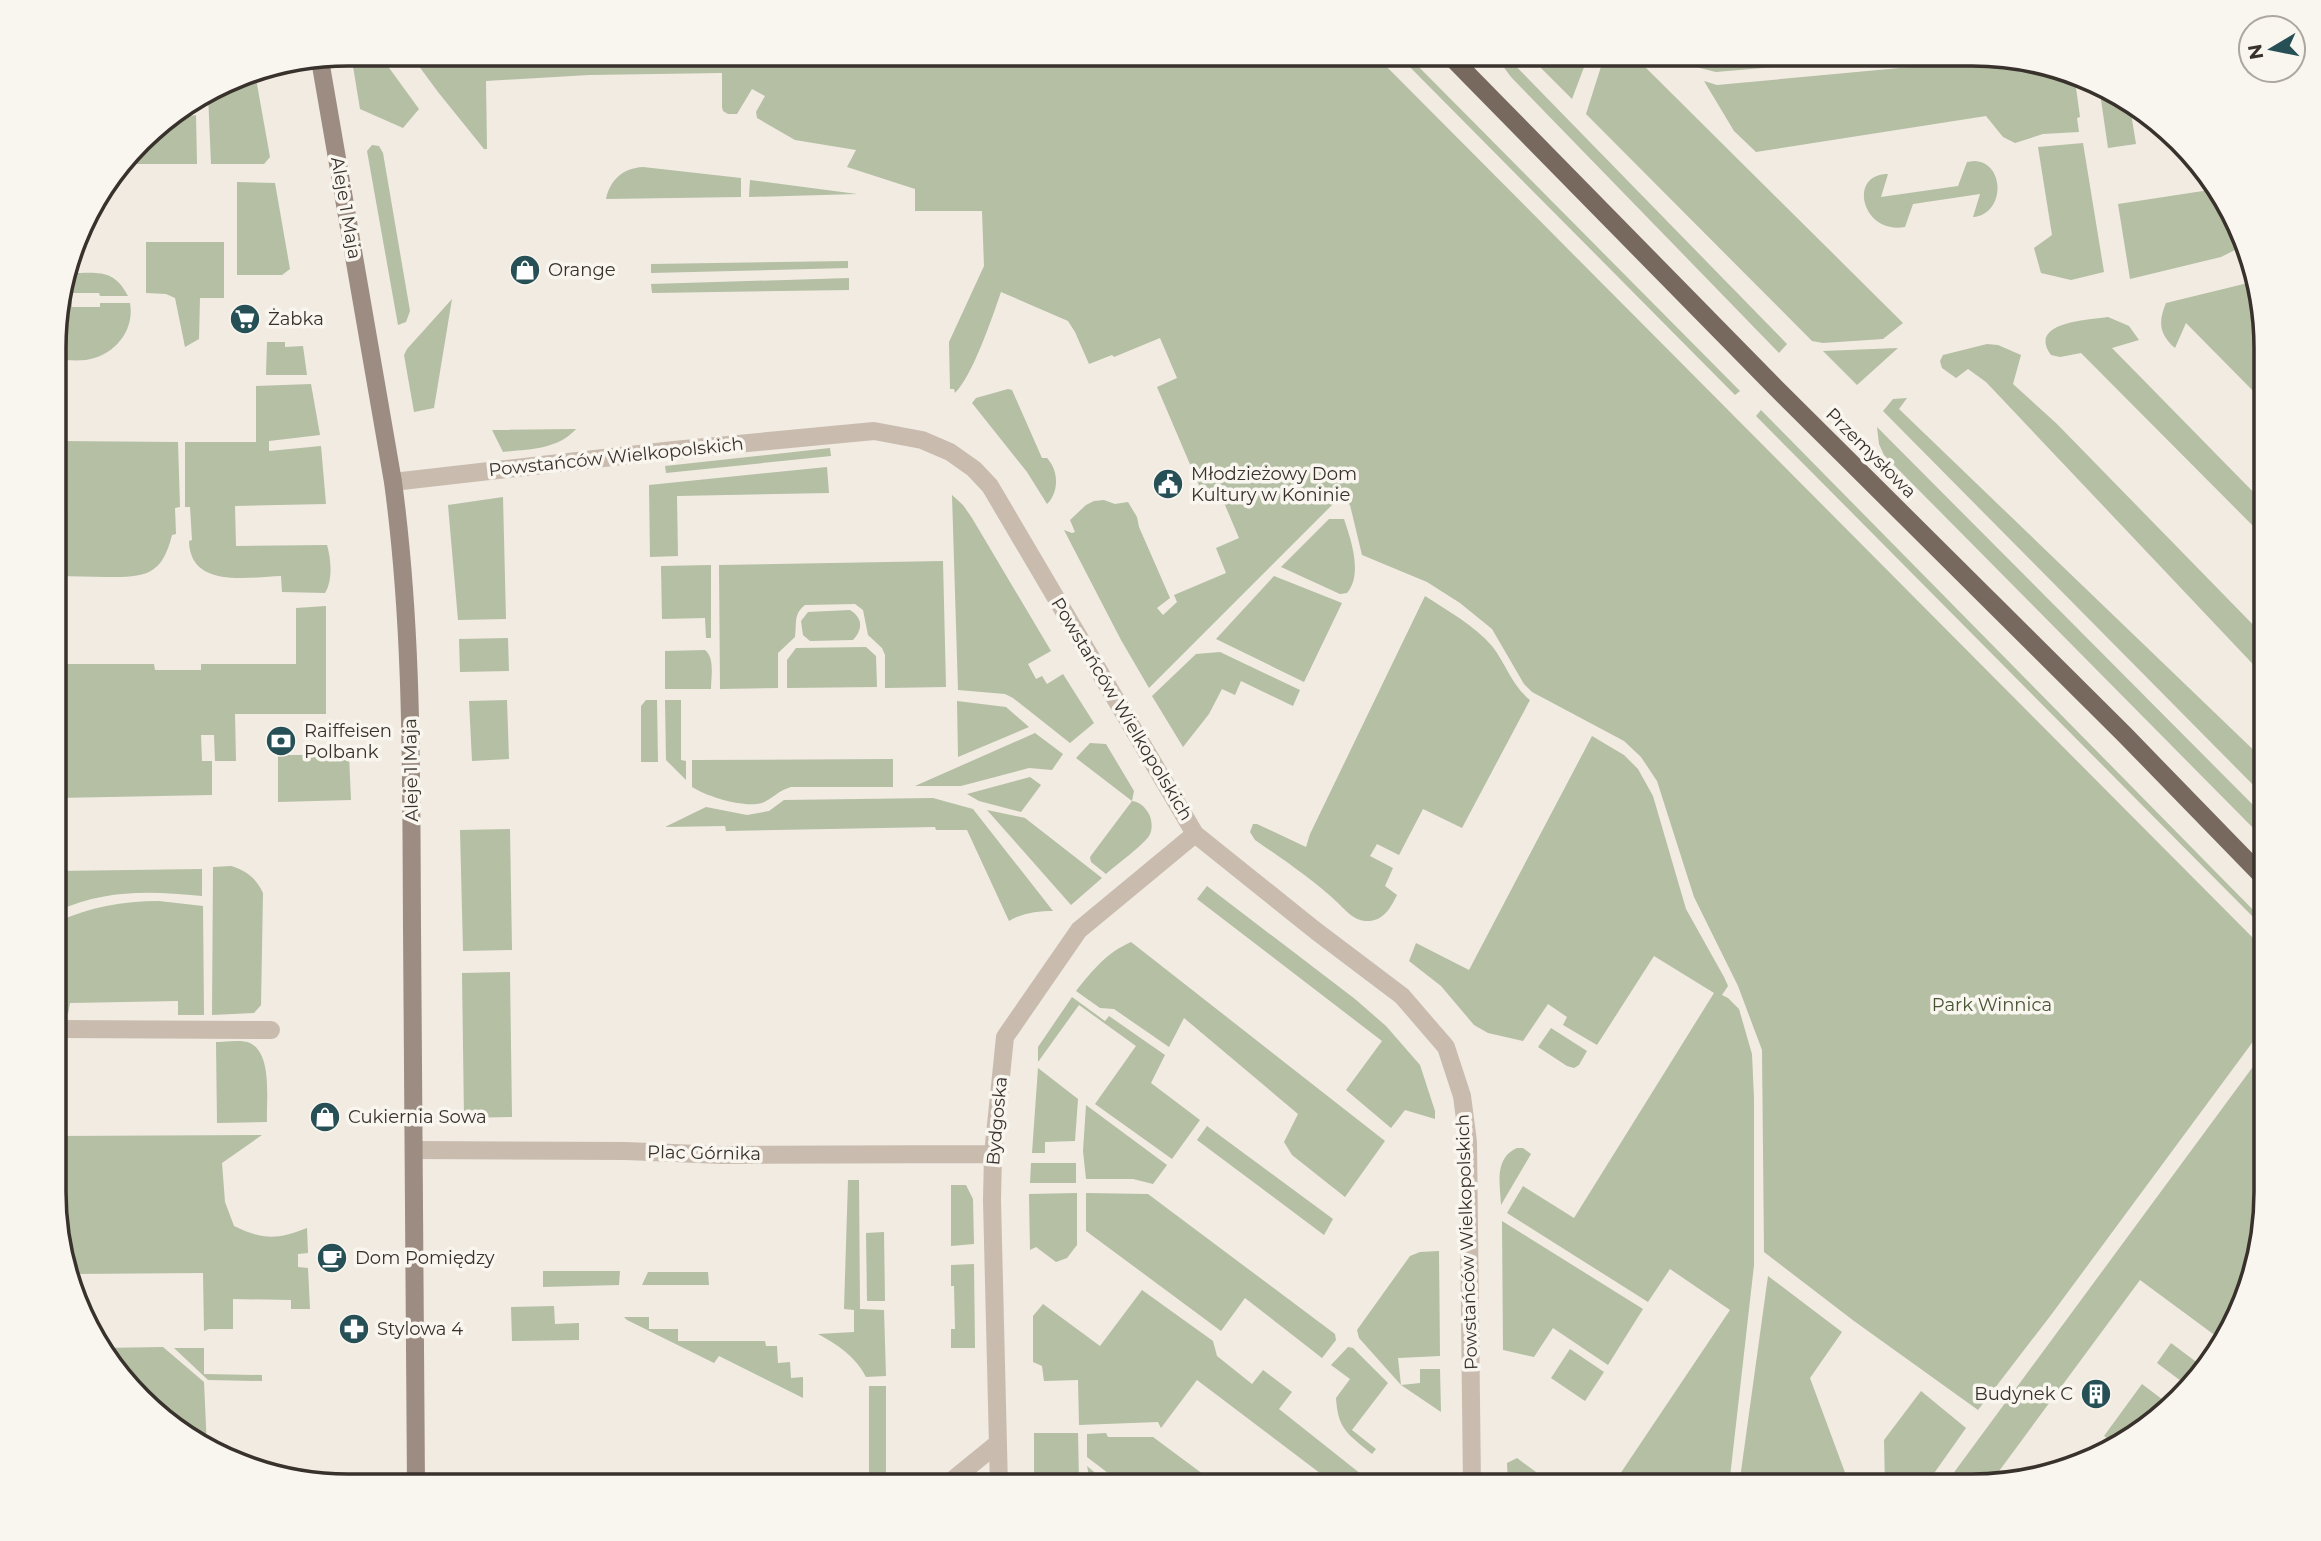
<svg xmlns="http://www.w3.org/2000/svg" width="2321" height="1541" font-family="Montserrat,sans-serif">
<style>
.green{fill:#b4bfa4}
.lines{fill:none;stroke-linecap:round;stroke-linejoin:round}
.street{stroke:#c9bcaf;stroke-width:18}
.secondary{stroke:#9c8c81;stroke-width:18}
.primary{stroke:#78695f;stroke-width:18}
.labels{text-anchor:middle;stroke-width:7;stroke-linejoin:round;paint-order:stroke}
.street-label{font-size:18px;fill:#38312c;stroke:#f9f5ef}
.poi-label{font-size:18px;fill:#38312c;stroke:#f9f5ef;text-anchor:start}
.park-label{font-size:18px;fill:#465433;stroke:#f9f5ef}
.rim{fill:none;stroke:#38312c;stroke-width:3.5}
</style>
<rect width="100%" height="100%" fill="#f1ebe2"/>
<!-- green -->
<path class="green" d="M351,54H379L419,109L403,128L360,109Z
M410,54H1374L2266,951V1024L2051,1315L1978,1410L1854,1321L1764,1252L1762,1050L1738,986L1694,897L1657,781L1641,757L1624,741L1532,692L1524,684L1492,629L1460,603L1427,582L1362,555L1350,505L1339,498L1149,688L1121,640L1064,530L1072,533L1075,532L1070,520L1086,505L1094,501L1104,500L1115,504L1128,502L1137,517L1139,527L1170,598L1157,608L1163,615L1177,602L1174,595L1226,573L1216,548L1239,538L1219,491L1204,497L1157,387L1177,378L1160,338L1114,357L1112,355L1089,364L1075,332L1068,321L1001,292C992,318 973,375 955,393L954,389H950L949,342L984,266L982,211H915V189L847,167L856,150L795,140L757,118L756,112L765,96L752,89L737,114H728L723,111L722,107V73L589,75L486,81L487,149H484L438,92Z
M1397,54H1406L1740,391L1735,395Z
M1494,54H1504L1787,344L1779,353L1511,77Z
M1527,54H1589L1572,99Z
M1605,54H1632L1903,323L1883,339L1823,343L1812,341L1586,114Z
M1660,54H1696L1697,59L1732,54H1925L1716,72L1664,59Z
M1991,57L2067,70L2074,73L2080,117L2077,118L2079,132L2043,134L2015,143L2003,137L1986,116L1756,152L1734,131L1704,81L1717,85L1954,63Z
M255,73L270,157L264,164H211L208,94L236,76Z
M2099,86L2129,101L2136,144L2108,148Z
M196,115L197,164H126L154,127L165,120Z
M2083,143L2104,272L2071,280L2041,273L2034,248L2052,235L2038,147Z
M372,145L379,146L383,153L410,311L406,322L398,325L367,151Z
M1974,161C2006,162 2005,215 1973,217L1980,194L1913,204L1905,227C1862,235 1847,174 1888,174L1881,197L1958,186L1967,162Z
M643,167L741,178V197L606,199C610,180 623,168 643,167Z
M750,180L857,194L749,197Z
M237,182L275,183L290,269L282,275H237Z
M2216,189L2228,202L2241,247L2221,257L2130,279L2118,204Z
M146,242H224V298H200L199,339L185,347L175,298L166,294L146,293Z
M848,261V268L651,273V264Z
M70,273C97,273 114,268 128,296H100L99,293H72V307H100V303H130C135,331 114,356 86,360C76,361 66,360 57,360V310L62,293H71Z
M849,278V290L652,293L651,284Z
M2252,282L2266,329V404L2186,323L2175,348C2159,334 2158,322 2166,303Z
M452,299L434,408L414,412L404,355L407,349Z
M2108,317L2129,326L2139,340L2112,348L2266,505V539L2081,353L2060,357L2051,355C2027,322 2088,320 2108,317Z
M267,342H285V347L303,346L307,375H266Z
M1987,344L1998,345L2021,355L2013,384L2057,424L2266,638V678L1986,382L1968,369L1956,378L1942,368L1940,361L1943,355Z
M1898,348L1857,385L1823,351Z
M311,384L320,435L269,441V451L321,446L326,504L235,506L236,546L327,545C331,559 333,580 325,593L282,592L281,576C249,577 190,589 189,541L192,540L190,507H185V442H256V386Z
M1008,389L1012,390L1042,458H1047C1059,471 1059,492 1047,504L1027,472L972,403L976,398Z
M1907,398L1899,409L2266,762V798L1883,411L1893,399Z
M1761,410L2266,923V930L1756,416Z
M1877,427L2266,818V841L1884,455L1879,444Z
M576,429C557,450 529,449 503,452L492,430Z
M57,441L178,442L180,507L175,508L176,534L172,535C162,576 145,577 107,577C90,577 73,576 57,576Z
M830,448L831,456L666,473L665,466Z
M827,467L829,493L677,496L678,556L650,557L649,485Z
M952,495L963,505L972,518L1051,651L1028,664L1036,679L1042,676L1047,684L1063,674L1094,723L1070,743L1013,698L1005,694L958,690Z
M503,497L506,619L458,620L448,505Z
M1329,519H1344C1351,540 1363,574 1347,593L1340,594L1281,567Z
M943,561L946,687L885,688V655L882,648L868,635L863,610L855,604L805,605C793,614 797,624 795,637L778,653V688L720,689L719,565Z
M711,565V638H706L705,618L662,619L661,566Z
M1274,576L1342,603L1304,682L1216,639Z
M1425,596C1448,611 1474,625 1492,646C1506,664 1512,686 1530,700L1462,828L1423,809L1399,855L1377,844L1370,856L1393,868L1385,886L1397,895C1390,909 1383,922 1365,921C1354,920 1346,911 1338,903C1312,879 1284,860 1255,840L1250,832L1253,824H1257L1306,847L1310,834Z
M326,606V714H235L236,761H215L214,735H201L202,761H212V795L57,798V609H61V664H154L155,670H201V664H296V608Z
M850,610C863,618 863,629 853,640L810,641L803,635L801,621L808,612Z
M508,638L509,671L460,672L459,639Z
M866,647L876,656L877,687L787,688V660L796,648Z
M705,650C715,658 711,677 711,689H665V651Z
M1220,652L1300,690L1293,706L1241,681L1235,695L1222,689L1209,714L1183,747L1152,696L1196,654Z
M507,700L509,759L472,761L469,701Z
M646,700H657L658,762H641V706Z
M665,700H681V760L686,761V780L666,760Z
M957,701L1006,707L1029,727L958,757Z
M1035,733L1063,754L1052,770L1029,768L961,786H915Z
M1592,736L1624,755L1638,769L1653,796L1686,909L1724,977L1728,986L1722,995L1728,998L1739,1009L1752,1054L1754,1099V1265L1729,1486H1612L1730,1310L1670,1269L1648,1302L1507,1213L1523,1186L1574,1218L1714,993L1654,956L1597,1045L1563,1025L1567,1017L1548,1004L1523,1041L1488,1033L1474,1025L1441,986L1409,961L1416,943L1469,970Z
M1090,743L1106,744L1134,791L1132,801C1140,802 1145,807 1149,814C1152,820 1153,830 1149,836C1141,847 1117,864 1106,874L1091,862L1090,857L1132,801L1076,758Z
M278,755H349L351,800L278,802Z
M893,759V787H791C779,790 772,799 762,803C744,808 708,797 692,787V760Z
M1030,777L1041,785L1021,812L979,801L967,794Z
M933,798L973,809L1053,911C1038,911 1022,913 1009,921L967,830H936L935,827L726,831L725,826L665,827L706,807L747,815L769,811L784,800Z
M987,810L1025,818L1102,878L1071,905Z
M510,829L512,950L463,951L460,830Z
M231,866C247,871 256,878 263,893L261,1005L254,1013L212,1015L213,867Z
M202,869V896C149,891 107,889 57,911V871Z
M1207,886L1355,999L1386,1026L1420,1065L1435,1111V1119L1405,1110L1391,1128L1346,1090L1382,1041L1197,899Z
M159,901L203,906L204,1015H178V1001L70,1003L68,1014H57V922C90,907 122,901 159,901Z
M1131,942L1385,1141L1345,1197L1292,1155L1284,1142L1298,1114L1184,1018L1169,1047L1114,1009L1100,1008L1076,991C1093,970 1106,953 1131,942Z
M510,972L512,1117L464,1118L462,973Z
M1072,997L1105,1021L1109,1016L1165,1055L1151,1083L1200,1120L1172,1159L1095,1104L1136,1046L1079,1005L1038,1062V1047Z
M1551,1028L1587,1051L1579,1065L1574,1068L1567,1066L1538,1047Z
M216,1042C226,1042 241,1039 250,1043C273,1054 266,1101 267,1122L217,1123Z
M2266,1049V1212L2251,1287L2224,1342L2140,1280L1988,1486H1944Z
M1038,1068L1078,1099L1075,1141L1045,1142V1153H1032Z
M1086,1105L1167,1165L1153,1184L1133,1179H1086L1083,1151Z
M1207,1126L1333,1219L1324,1235L1197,1140Z
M262,1135L222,1163L225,1202L234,1226C263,1240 277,1240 307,1228L308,1253L298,1254V1267L308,1268L310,1309H291V1300L233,1299V1329H209L204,1331L203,1273L71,1274L57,1231V1136Z
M1517,1148H1523L1531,1154L1501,1205C1500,1184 1494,1158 1517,1148Z
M1031,1163H1076V1183H1030Z
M848,1180H859L860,1309L884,1310L886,1376L866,1377C856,1357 837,1344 818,1334L854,1332V1310L844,1309Z
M951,1185H966L973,1199L974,1244L951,1246Z
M1077,1193V1245L1067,1258L1056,1262L1036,1247L1030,1250L1029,1194Z
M1086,1193L1148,1194L1335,1334L1336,1340L1322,1358L1245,1298L1221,1331L1086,1231Z
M1502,1221L1643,1309L1608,1365L1553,1328L1534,1357L1503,1350Z
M884,1232L885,1301H867L866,1233Z
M1439,1251L1440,1356L1398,1358L1401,1385L1420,1383V1369H1440L1441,1412L1401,1385L1359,1338L1357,1330L1410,1256L1420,1252Z
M974,1264L975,1348H951V1329H955L954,1286H951V1265Z
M543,1271H620L619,1285L543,1287Z
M648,1272H708L709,1285H642Z
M1768,1276L1842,1332L1810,1378L1850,1486H1739Z
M1142,1290L1213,1341L1217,1356L1252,1384L1263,1370L1292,1392L1279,1409L1376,1486H1337L1197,1380L1161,1428L1158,1422L1079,1425L1078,1380L1044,1381L1042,1366L1033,1362V1316L1043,1304L1100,1346Z
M554,1306L555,1324L579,1323V1340L512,1341L511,1307Z
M624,1317H649V1329H678V1341H765L766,1346H777L778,1363L790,1362L791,1378L803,1377V1398L719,1356L714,1363L627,1320Z
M2171,1343L2199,1364L2185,1384L2157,1363Z
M163,1347L204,1382L207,1448L185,1437L101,1348Z
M1348,1347L1353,1348L1388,1383L1352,1430L1376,1449L1372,1454C1348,1434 1338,1430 1336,1398L1350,1379L1331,1365Z
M174,1348H204V1374L262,1375V1381L208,1380Z
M1570,1349L1604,1372L1585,1401L1551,1378Z
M2142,1384L2167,1403L2120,1447L2104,1436Z
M869,1386H886V1487H869Z
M1921,1391L1966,1428L1925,1486H1885L1884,1440Z
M1034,1433H1078L1079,1481L1075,1486H1034Z
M1106,1433L1108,1437H1153L1219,1486H1125L1087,1457V1434Z
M1517,1458L1536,1472L1527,1486H1508L1507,1463Z
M1087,1466L1111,1486H1097L1090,1481Z"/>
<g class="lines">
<!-- street -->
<path class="street" d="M393,482L674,450L874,431L922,440L950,452L974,469L990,486L1195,834L1316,931L1402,996L1446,1047L1462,1096L1468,1142L1472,1486
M57,1029L271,1030
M414,1150L626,1151L721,1155L993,1154
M944,1487L998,1443
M999,1487L992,1200L993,1154L1005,1037L1079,930L1195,834"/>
<!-- secondary -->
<path class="secondary" d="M320,60L393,482C413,629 411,777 412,926C414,1113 415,1300 416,1487"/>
<!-- primary -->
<path class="primary" d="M1448,54L1777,389L2124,734L2266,880"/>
</g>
<!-- icons -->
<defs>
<g id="shop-disc" transform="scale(1.575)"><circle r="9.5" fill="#265056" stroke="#f9f5ef"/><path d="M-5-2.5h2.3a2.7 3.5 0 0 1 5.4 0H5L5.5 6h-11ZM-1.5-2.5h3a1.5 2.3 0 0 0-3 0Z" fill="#fff"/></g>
<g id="supermarket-disc" transform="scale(1.575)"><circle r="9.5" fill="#265056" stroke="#f9f5ef"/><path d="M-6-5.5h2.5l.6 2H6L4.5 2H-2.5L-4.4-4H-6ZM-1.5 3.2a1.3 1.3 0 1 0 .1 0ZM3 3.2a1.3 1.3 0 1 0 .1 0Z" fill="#fff"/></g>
<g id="civic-disc" transform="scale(1.575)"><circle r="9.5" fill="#265056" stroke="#f9f5ef"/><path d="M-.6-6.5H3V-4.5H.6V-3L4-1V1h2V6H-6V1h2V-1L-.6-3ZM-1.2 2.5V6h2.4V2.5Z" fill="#fff"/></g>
<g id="bank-disc" transform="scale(1.575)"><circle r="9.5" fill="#265056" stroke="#f9f5ef"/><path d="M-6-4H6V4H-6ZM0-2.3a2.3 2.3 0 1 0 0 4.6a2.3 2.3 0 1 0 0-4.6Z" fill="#fff"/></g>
<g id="cafe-disc" transform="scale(1.575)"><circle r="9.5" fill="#265056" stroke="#f9f5ef"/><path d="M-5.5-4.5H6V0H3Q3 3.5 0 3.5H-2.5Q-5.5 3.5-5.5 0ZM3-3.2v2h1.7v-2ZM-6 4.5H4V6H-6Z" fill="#fff"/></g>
<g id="pharmacy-disc" transform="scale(1.575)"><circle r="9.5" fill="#265056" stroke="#f9f5ef"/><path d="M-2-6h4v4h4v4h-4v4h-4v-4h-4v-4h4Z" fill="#fff"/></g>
<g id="building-disc" transform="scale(1.575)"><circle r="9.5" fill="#265056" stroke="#f9f5ef"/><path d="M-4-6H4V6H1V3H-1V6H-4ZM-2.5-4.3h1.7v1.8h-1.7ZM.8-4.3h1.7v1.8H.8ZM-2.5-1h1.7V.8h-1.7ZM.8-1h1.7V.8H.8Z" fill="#fff"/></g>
</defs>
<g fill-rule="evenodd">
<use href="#shop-disc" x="525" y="270"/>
<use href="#supermarket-disc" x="245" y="319"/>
<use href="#civic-disc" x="1168" y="484"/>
<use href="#bank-disc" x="281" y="741"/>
<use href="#shop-disc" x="325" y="1117"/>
<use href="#cafe-disc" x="332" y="1258"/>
<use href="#pharmacy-disc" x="354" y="1329"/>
<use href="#building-disc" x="2096" y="1394"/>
</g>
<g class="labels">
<!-- street labels -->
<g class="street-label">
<text transform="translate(346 208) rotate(80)" y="6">Aleje 1 Maja</text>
<text transform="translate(1871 453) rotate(45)" y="6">Przemysłowa</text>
<text transform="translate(616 457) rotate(-6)" y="6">Powstańców Wielkopolskich</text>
<text transform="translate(1122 709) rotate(59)" y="6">Powstańców Wielkopolskich</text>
<text transform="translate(411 770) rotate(-91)" y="6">Aleje 1 Maja</text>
<text transform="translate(997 1121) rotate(-85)" y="6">Bydgoska</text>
<text transform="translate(704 1153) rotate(1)" y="6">Plac Górnika</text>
<text transform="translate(1467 1242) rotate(-92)" y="6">Powstańców Wielkopolskich</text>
</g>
<!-- poi labels -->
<g class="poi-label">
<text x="548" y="276">Orange</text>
<text x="268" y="325">Żabka</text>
<text x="1191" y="480">Młodzieżowy Dom<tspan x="1191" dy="21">Kultury w Koninie</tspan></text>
<text x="304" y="737">Raiffeisen<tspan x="304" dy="21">Polbank</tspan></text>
<text x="348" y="1123">Cukiernia Sowa</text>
<text x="355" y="1264">Dom Pomiędzy</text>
<text x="377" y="1335">Stylowa 4</text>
<text x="2073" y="1400" text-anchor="end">Budynek C</text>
</g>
<!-- park labels -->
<g class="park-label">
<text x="1992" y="1011">Park Winnica</text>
</g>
</g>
<!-- crop -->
<path d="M0 0H2321V1541H0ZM348 66H1972A282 282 0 0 1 2254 348V1192A282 282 0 0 1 1972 1474H348A282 282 0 0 1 66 1192V348A282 282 0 0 1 348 66Z" fill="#f9f5ef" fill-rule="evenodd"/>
<path class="rim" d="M348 66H1972A282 282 0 0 1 2254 348V1192A282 282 0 0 1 1972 1474H348A282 282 0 0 1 66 1192V348A282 282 0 0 1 348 66Z"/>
<!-- north arrow -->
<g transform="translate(2272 49) rotate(260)"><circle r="33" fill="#f9f5ef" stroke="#aca7a1" stroke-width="2"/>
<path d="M0-5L12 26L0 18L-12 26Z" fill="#265056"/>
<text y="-10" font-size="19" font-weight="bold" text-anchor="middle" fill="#38312c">N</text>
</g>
</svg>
